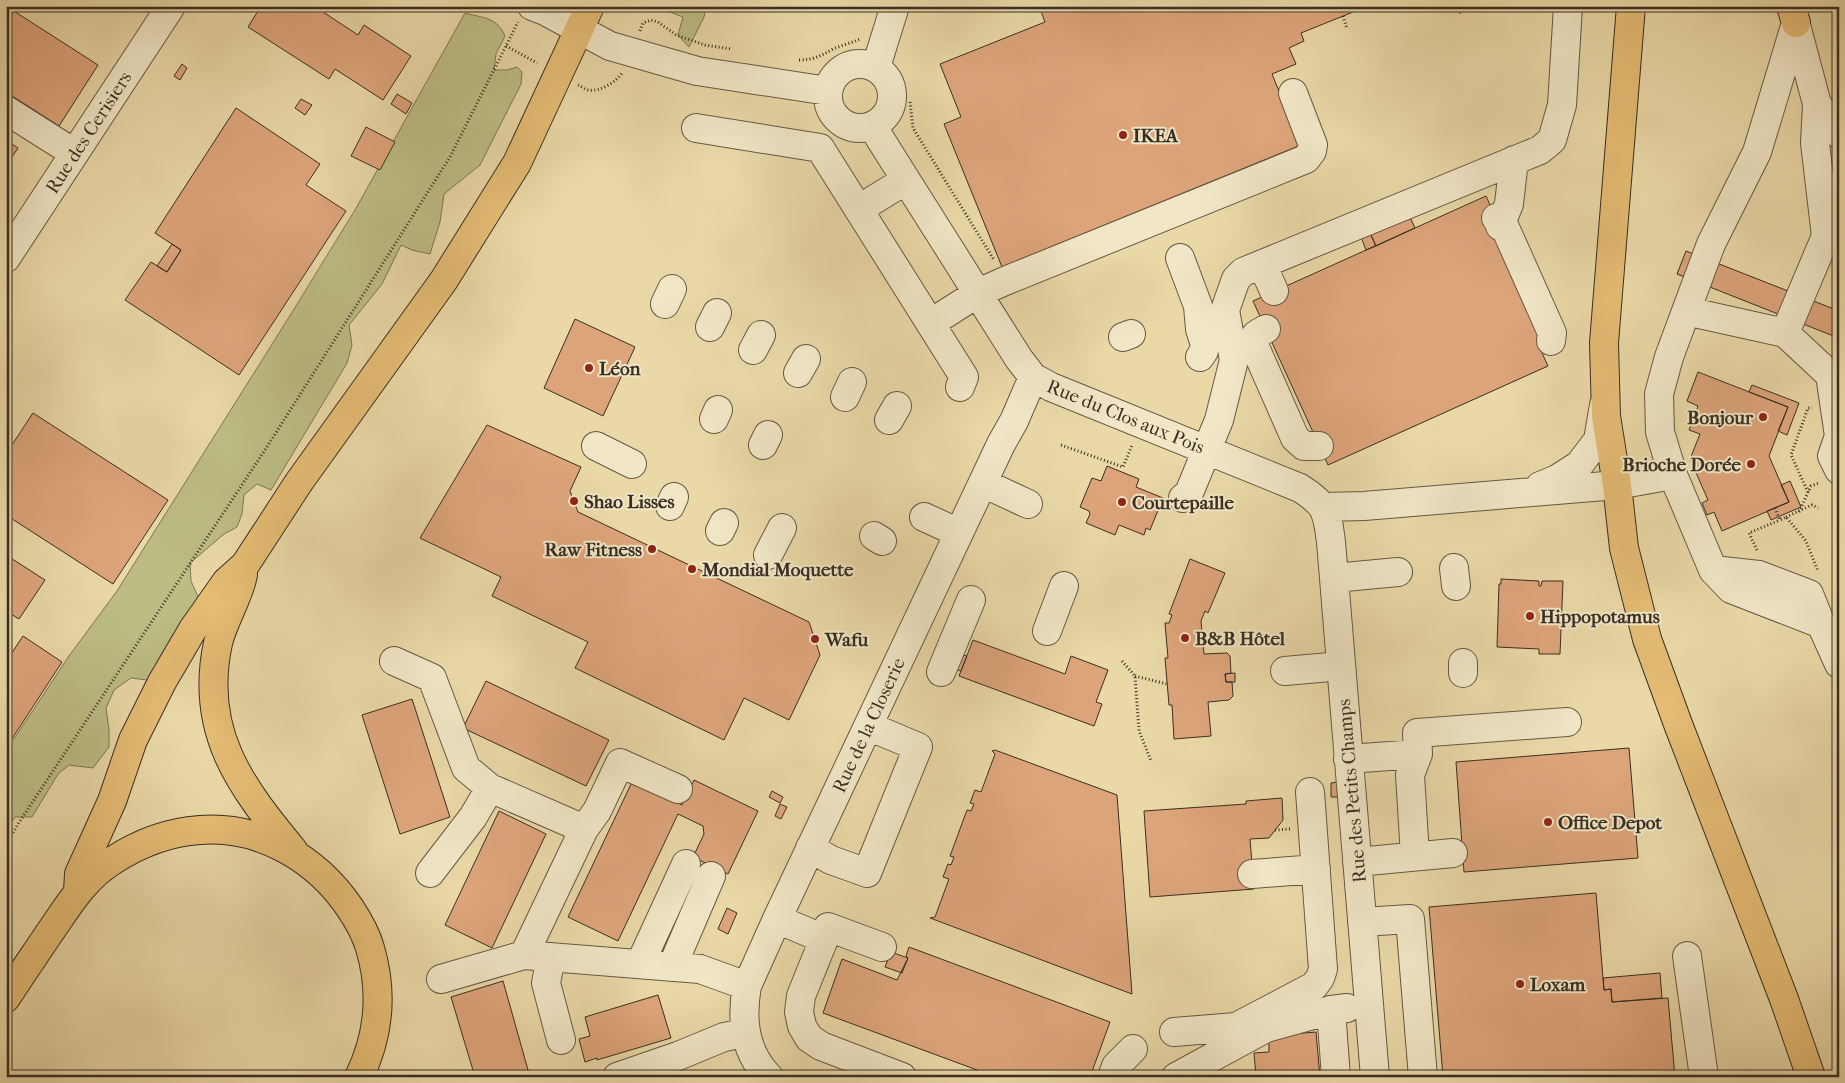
<svg xmlns="http://www.w3.org/2000/svg" width="1845" height="1083" font-family="'IM FELL French Canon',serif">
<style>
.green{fill:#bdbd83;stroke:#7a7654}
.building{fill:#dda47a;stroke:#382f24}
.lines{fill:none;stroke-linecap:round;stroke-linejoin:round}
.minor-casing{stroke:#645945;stroke-width:30}
.major-casing{stroke:#382f24;stroke-width:30}
.highway-casing{stroke:#382f24;stroke-width:30}
.path{stroke:#382f24;stroke-width:3;stroke-dasharray:1 2.5;stroke-linecap:butt}
.minor{stroke:#f1e6c6;stroke-width:28}
.major{stroke:#e5bc74;stroke-width:28}
.highway{stroke:#e5bc74;stroke-width:28}
.poi-dot{fill:#8f2418;stroke:#f1e6c6;stroke-width:2}
.labels{text-anchor:middle;stroke-width:4;stroke-linejoin:round;paint-order:stroke}
.street-label{font-size:19px;fill:#382f24;stroke:#f1e6c6}
.poi-label{font-size:19px;font-weight:bold;fill:#382f24;stroke:#f1e6c6;text-anchor:start}
</style>
<rect width="100%" height="100%" fill="#ead8a7"/>
<filter id="stains"><feTurbulence type="fractalNoise" baseFrequency=".004" numOctaves="4"/><feColorMatrix values="0 0 0 0 .2 0 0 0 0 .09 0 0 0 0 .02 0 0 0 .5 -.17"/></filter>
<radialGradient id="worn" r=".72"><stop offset=".6" stop-color="#630" stop-opacity="0"/><stop offset="1" stop-color="#630" stop-opacity=".3"/></radialGradient>
<!-- green -->
<path class="green" d="M654,6H707L704,17L689,47L678,35L683,17Z
M465,13C483,18 497,17 505,36L496,54L494,70H507L517,67L522,72L521,84L480,165L444,194L440,222L430,254L412,250L401,245L382,284L349,325L352,345L347,363L271,490L257,484L244,495L242,514L237,527L224,534L190,563L191,581L200,601L147,680L131,678L114,690L106,708L109,730V747L93,768L69,765L58,774L32,817H15L6,829V751L69,656L117,591L291,314L355,210Z"/>
<!-- building -->
<path class="building" d="M6,6L98,65L59,126L6,92Z
M261,6H314L358,35L364,25L411,56L383,100L335,69L329,79L248,27Z
M1039,6H1368L1301,33L1304,41L1289,48L1296,64L1272,74L1301,145L1002,267L944,124L961,117L940,64L1045,22Z
M182,64L187,68L180,80L174,76Z
M397,94L412,103L406,114L391,104Z
M301,99L312,105L305,115L295,108Z
M236,108L320,164L306,185L346,211L239,375L125,300L151,262L167,272L181,250L155,233Z
M366,127L395,142L380,170L351,156Z
M6,140L18,148L6,166Z
M1486,196L1554,347L1542,353L1548,366L1328,465L1253,301Z
M1409,215L1415,228L1376,246L1370,233Z
M1370,233L1376,246L1366,250L1361,237Z
M172,244L181,250L167,272L157,266Z
M1686,251L1839,311V331L1836,337L1677,274Z
M575,319L635,347L603,416L544,388Z
M1698,372L1788,407L1769,456L1789,502L1722,531L1714,512L1707,515L1702,503L1708,500L1690,459L1700,434L1689,430L1698,406L1687,401Z
M1752,385L1799,403L1787,435L1778,431L1788,407L1749,392Z
M33,413L168,500L113,584L6,515V454Z
M487,425L581,467L570,491L578,512L809,622L820,655L789,720L744,698L724,740L575,668L588,642L492,596L501,577L420,538Z
M1107,466L1139,479L1136,487L1163,498L1150,530L1146,528L1144,535L1119,525L1115,535L1086,523L1090,514L1089,511L1080,507L1092,478L1101,481Z
M1790,481L1801,507L1771,520L1767,511L1789,502L1781,485Z
M6,555L45,580L19,619L6,611Z
M1190,559L1225,573L1208,613L1205,611L1201,621L1204,654L1227,653L1230,656L1231,673L1225,674L1226,682H1232L1233,696L1229,700L1208,702L1211,736L1174,739L1172,705H1169L1165,658H1168L1165,623H1169L1172,615L1169,614Z
M1501,579L1539,581V586H1541L1542,581H1563L1560,654H1539V649L1497,647L1499,584H1501Z
M23,636L62,662L6,748V662Z
M973,640L1065,674L1071,656L1108,670L1096,702L1102,704L1094,726L959,676Z
M958,653L967,656L961,671L952,668Z
M1235,673V682H1226L1225,674Z
M486,681L609,740L586,786L463,728Z
M412,699L450,817L400,834L362,715Z
M1629,748L1638,858L1464,872L1456,762Z
M995,750L1117,795L1132,994L930,918L935,917L949,879L943,877L948,864L951,865L954,857L950,856L967,810L971,811L974,804L970,803L975,790L981,792L995,754L992,751Z
M694,780L758,811L728,874L693,857L704,834L703,826L678,814L618,941L568,917L632,782L682,805Z
M1338,782L1339,797H1331V783Z
M772,791L783,797L780,803L769,797Z
M1282,798L1283,820L1269,838L1250,839L1254,889L1150,897L1144,811L1246,804V801Z
M780,804L787,807L781,819L775,816Z
M499,811L546,834L492,948L445,925Z
M1596,893L1604,990L1611,989L1612,1002L1668,998L1675,1077H1443L1429,907Z
M727,908L737,913L728,934L718,929Z
M909,947L1110,1022L1090,1077H975L977,1070L823,1013L842,959L897,980L908,958L906,956Z
M891,952L908,958L902,973L885,967Z
M1660,973L1662,998L1612,1002L1611,989L1604,990L1603,978Z
M503,981L530,1077H475L451,997Z
M658,995L671,1038L597,1060V1058L585,1062L579,1039L590,1036L585,1017Z
M1316,1032L1320,1077H1256L1254,1053L1269,1052V1036Z"/>
<g class="lines">
<!-- minor casing -->
<g class="minor-casing">
<path id="minor" d="M532,6L545,11L610,46L697,71L828,91
M1796,23L1757,152L1711,244L1669,357L1659,394L1660,432L1673,475L1713,570L1731,589L1821,624L1839,664
M1796,25L1817,104L1815,143L1826,236L1785,333L1830,375L1839,436
M828 96a32 32 0 1 1 64 0a32 32 0 1 1-64 0Z
M876,67L895,6
M1817,104L1839,134
M6,110L74,153
M875,125L879,137L906,180L1019,359L1033,377L1051,387L1300,488C1327,505 1327,512 1331,542L1375,1077
M696,128L820,148L964,377L960,387
M859,209L906,180
M1496,218H1499L1503,223L1552,333L1551,341
M1500,226L1509,204L1514,160
M6,258L171,6
M1180,258L1198,306L1200,329L1205,345L1204,351L1200,357
M1262,264L1274,291
M665,304L672,289
M1686,311L1785,333
M931,323L978,293L1005,281L1306,159L1312,151L1313,145L1293,93
M710,327L717,313
M1266,329C1259,333 1251,335 1254,345L1295,438L1304,446H1319
M1123,337L1131,334
M753,350L761,335
M798,373L806,359
M845,397L852,382
M714,419L718,410
M889,420L897,406
M1839,436L1832,456L1839,470
M763,445L768,435
M596,446L632,464
M983,483L1028,504
M1540,486L1557,479L1579,465L1598,440L1604,405
M1183,498L1189,493L1219,420L1234,360L1225,310L1236,279L1243,272L1540,150L1552,140L1562,105L1568,6
M670,506L674,497
M1323,507L1364,506L1617,485L1673,475
M924,517L959,533
M720,531L724,523
M874,536L882,541
M768,555L782,528
M1454,568L1456,586
M1713,570L1759,575L1809,594L1821,624
M1334,578L1398,572
M1047,631L1064,586
M394,661L432,678L466,768L490,788L584,829L524,955L700,969L747,986
M1463,663V673
M1285,671L1341,666
M941,672L971,600
M1348,759L1418,754
M584,829L597,811L620,763L678,789
M810,848L831,860L867,873L918,747L868,726
M1415,856L1410,775L1418,754L1417,733L1567,722
M1357,862L1453,853
M430,873L473,817L490,788
M1252,874L1316,869
M777,919L824,939L801,996L799,1012L802,1026L809,1038L821,1046L902,1077
M1362,922L1410,919L1423,1077
M824,939L828,927L882,947
M1687,956L1704,1077
M551,957L546,983L561,1040
M640,964L686,864
M672,967L711,876
M441,979L524,955
M1174,1032L1236,1027L1314,986L1320,978L1323,969L1310,792
M617,1077L678,1056L724,1037L745,1033
M769,1077C744,1052 741,1019 747,986L777,919L1001,444L1014,421L1033,377
M1112,1077L1116,1066L1133,1049
M1176,1077L1266,1028L1331,1010
M1336,1077L1331,1010L1347,1008"/>
</g>
<!-- major casing -->
<g class="major-casing">
<path id="major" d="M1631,6L1604,343L1606,416L1617,485L1624,548L1647,639L1678,724L1784,999L1811,1077
M243,575C238,599 224,619 218,643C199,731 240,786 293,850
M78,891L79,874L112,801L133,740L162,682L193,629L226,582L245,565L299,482L444,280L517,163L590,6
M6,998C20,976 34,956 48,935C67,908 83,879 112,861C138,844 169,832 200,830C260,825 317,859 350,908C358,920 366,934 370,948C383,992 379,1036 359,1077"/>
</g>
<!-- highway casing -->
<g class="highway-casing">
<path id="highway" d="M1791,6L1796,23"/>
</g>
<!-- path -->
<path class="path" d="M1459,13L1469,6
M1343,16L1347,29
M640,31L643,23L651,20L658,22L676,35L705,45L731,49
M506,46L537,63
M799,60C813,60 821,56 833,49C842,45 852,43 860,39
M578,85C581,86 585,90 589,90C600,92 616,82 622,73
M910,102L913,128L994,260
M1061,445L1123,467L1132,445
M1808,492L1791,455L1808,408H1812
M1775,508L1780,520L1786,517L1806,541L1818,571
M1799,512L1811,486L1819,483
M1786,517L1812,505L1818,508
M1757,550L1749,533L1780,520
M1122,661L1135,676L1139,731L1151,761
M1135,676L1167,684
M1275,830L1290,829
M6,845L18,824L265,450L450,157L518,22"/>
<!-- minor -->
<use href="#minor" class="minor"/>
<!-- major -->
<use href="#major" class="major"/>
<!-- highway -->
<use href="#highway" class="highway"/>
</g>
<!-- markers -->
<g class="poi-dot">
<circle cx="1123" cy="135" r="5"/>
<circle cx="589" cy="368" r="5"/>
<circle cx="1763" cy="417" r="5"/>
<circle cx="1751" cy="464" r="5"/>
<circle cx="574" cy="501" r="5"/>
<circle cx="1122" cy="502" r="5"/>
<circle cx="652" cy="549" r="5"/>
<circle cx="692" cy="569" r="5"/>
<circle cx="1530" cy="616" r="5"/>
<circle cx="1185" cy="638" r="5"/>
<circle cx="815" cy="639" r="5"/>
<circle cx="1548" cy="822" r="5"/>
<circle cx="1520" cy="984" r="5"/>
</g>
<g class="labels">
<!-- street labels -->
<g class="street-label">
<text transform="translate(88 132) rotate(-57)" y="7">Rue des Cerisiers</text>
<text transform="translate(1126 416) rotate(22)" y="7">Rue du Clos aux Pois</text>
<text transform="translate(868 725) rotate(-65)" y="7">Rue de la Closerie</text>
<text transform="translate(1351 791) rotate(-95)" y="7">Rue des Petits Champs</text>
</g>
<!-- poi labels -->
<g class="poi-label">
<text x="1133" y="142">IKEA</text>
<text x="599" y="375">Léon</text>
<text x="1753" y="424" text-anchor="end">Bonjour</text>
<text x="1741" y="471" text-anchor="end">Brioche Dorée</text>
<text x="584" y="508">Shao Lisses</text>
<text x="1132" y="509">Courtepaille</text>
<text x="642" y="556" text-anchor="end">Raw Fitness</text>
<text x="702" y="576">Mondial Moquette</text>
<text x="1540" y="623">Hippopotamus</text>
<text x="1195" y="645">B&amp;B Hôtel</text>
<text x="825" y="646">Wafu</text>
<text x="1558" y="829">Office Depot</text>
<text x="1530" y="991">Loxam</text>
</g>
</g>
<!-- margin -->
<rect width="1845" height="1083" fill="none" stroke="#ead8a7" stroke-width="25"/>
<rect x="8" y="8" width="1830" height="1068" fill="none" stroke="#382f24" stroke-width="2.5"/>
<rect x="12" y="12" width="1820" height="1058" fill="none" stroke="#382f24"/>
<rect width="100%" height="100%" filter="url(#stains)"/>
<rect width="100%" height="100%" fill="url(#worn)"/>
</svg>
